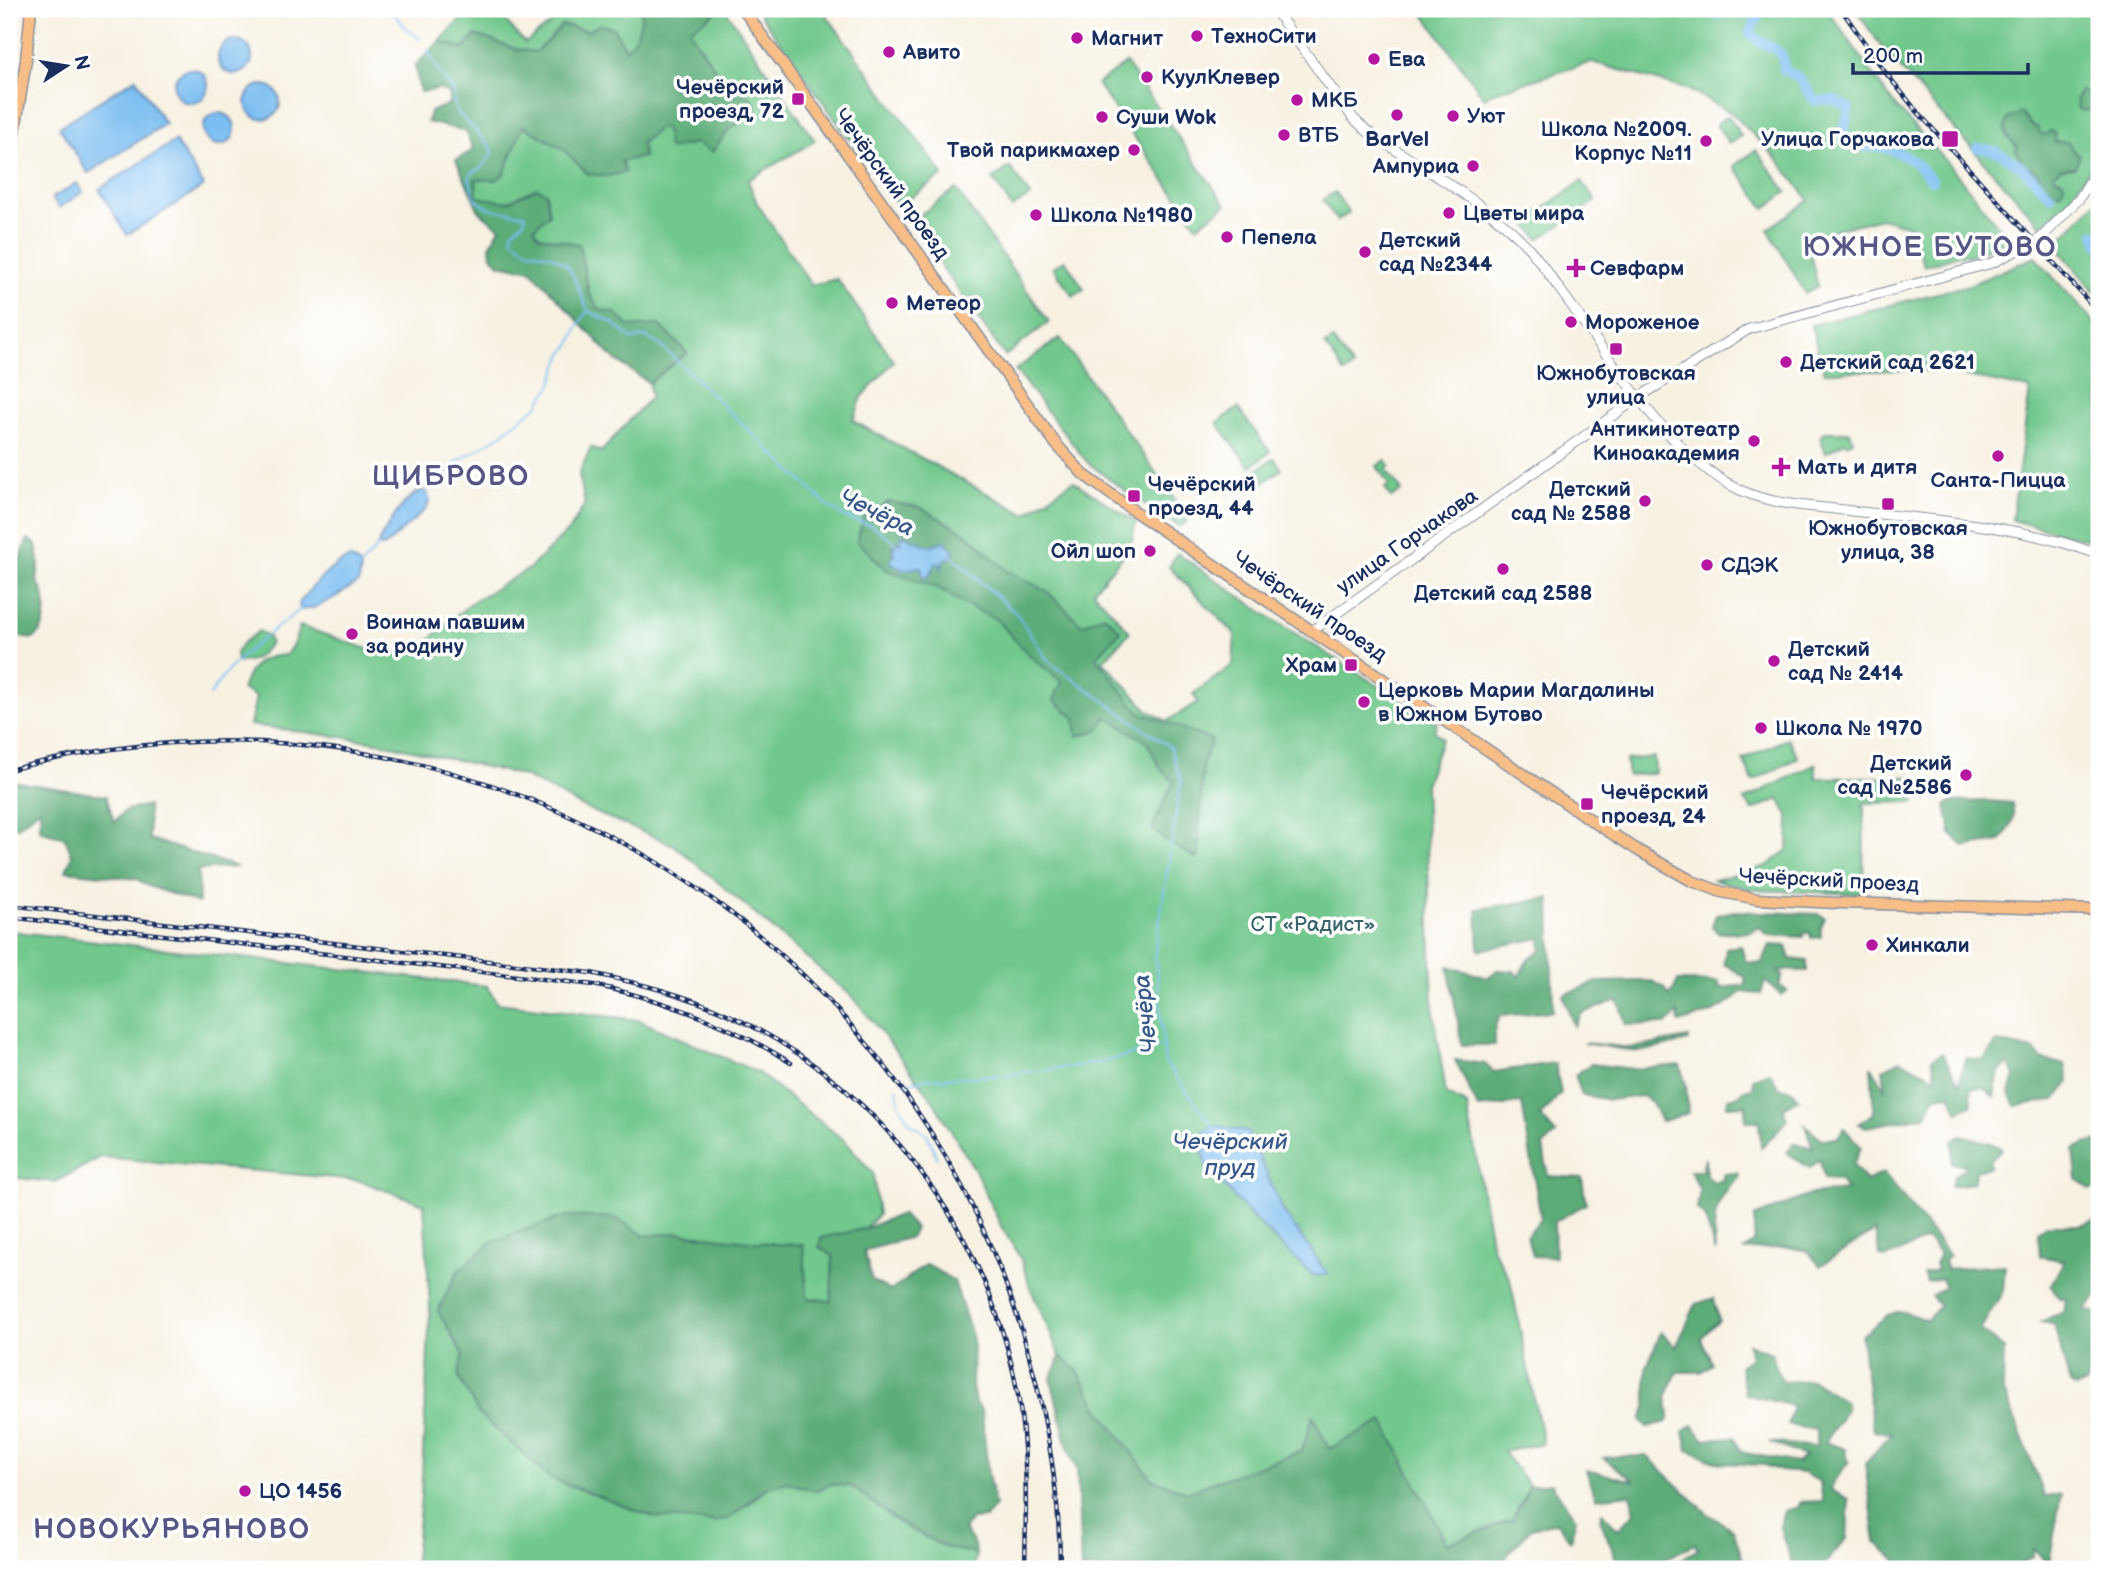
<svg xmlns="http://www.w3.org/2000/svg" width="2108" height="1578" font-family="'Balsamiq Sans',sans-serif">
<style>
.green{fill:#71c78c;stroke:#467b75;stroke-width:2;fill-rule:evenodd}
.forest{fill:#5cac78;stroke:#3c6e6b;stroke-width:2}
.water{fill:#7bbef1;stroke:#4b76a8;stroke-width:2}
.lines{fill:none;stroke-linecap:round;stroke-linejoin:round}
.stream{stroke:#7bbef1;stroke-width:2}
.river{stroke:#7bbef1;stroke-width:10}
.minor-casing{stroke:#8990a0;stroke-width:11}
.major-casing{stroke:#8990a0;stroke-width:13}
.minor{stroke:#fff;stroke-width:9}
.major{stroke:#f7be87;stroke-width:10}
.rail-casing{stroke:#1b2f5e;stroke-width:4.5}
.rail{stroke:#fff;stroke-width:2;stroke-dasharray:5;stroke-linecap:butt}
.poi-dot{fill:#b5179e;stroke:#fff;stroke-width:2.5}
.labels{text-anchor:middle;stroke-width:7;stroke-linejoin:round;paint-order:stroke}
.poi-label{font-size:21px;font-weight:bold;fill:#1b2f5e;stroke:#fff;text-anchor:start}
.street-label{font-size:21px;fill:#1b2f5e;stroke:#fff}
.park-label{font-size:21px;fill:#39646e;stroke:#fff}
.water-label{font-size:23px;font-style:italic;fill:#385a8a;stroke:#fff}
.district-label{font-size:28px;font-weight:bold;letter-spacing:2px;fill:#575786;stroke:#fff}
</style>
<rect width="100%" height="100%" fill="#fff"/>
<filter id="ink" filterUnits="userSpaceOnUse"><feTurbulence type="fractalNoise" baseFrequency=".0143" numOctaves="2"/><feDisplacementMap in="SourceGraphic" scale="14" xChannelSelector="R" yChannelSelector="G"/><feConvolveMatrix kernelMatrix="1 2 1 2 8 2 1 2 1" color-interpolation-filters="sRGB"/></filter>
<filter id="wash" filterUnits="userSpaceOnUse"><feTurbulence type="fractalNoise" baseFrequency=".00686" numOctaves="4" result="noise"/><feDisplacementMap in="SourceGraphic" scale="28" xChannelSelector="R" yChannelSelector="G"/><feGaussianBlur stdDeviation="1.57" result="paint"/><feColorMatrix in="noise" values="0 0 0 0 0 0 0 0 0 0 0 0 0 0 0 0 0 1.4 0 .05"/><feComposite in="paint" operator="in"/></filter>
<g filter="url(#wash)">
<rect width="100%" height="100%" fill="#f7f1e2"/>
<!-- green -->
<path class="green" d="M471,9H495L525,43L570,9H640L642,11C641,27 637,37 626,49L613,28L589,31L562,25L550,39L535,52L515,49L476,35L464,49L440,41Z
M721,9H725L815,141L748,180L757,203L811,285L837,279L894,361L862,397L853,421L1025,514L1073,481L1136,522L1130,548L1093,591L1130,632L1103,661L1148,710L1167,721L1198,702L1193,694L1233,665L1235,634L1169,567L1177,553L1271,618L1437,723L1434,731L1442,738L1425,785L1433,1007L1446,1094L1467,1105L1492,1248L1510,1279L1543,1443L1503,1452L1530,1486L1512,1520L1447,1544L1328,1450L1314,1418L1302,1451L1187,1492L1152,1479L1099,1409L1077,1370L1060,1356L1030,1287L1021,1259L1001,1226L975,1170L930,1096L881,1032L853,997L674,845L587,809L524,776L378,742L250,725L256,697L242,689C252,663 257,657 286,655L294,643L300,626L377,652L414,653L472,602L530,568L570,529L585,504L579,474L591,447L601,452L651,397L649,383L687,353L660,325L630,327L615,313L600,310L589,294L579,244L539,236L534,228L537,188L507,202L476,197V179L496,180L504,174L523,126L563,149L580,165L624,172L621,161L659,128H666L669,149L696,143L712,152L730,128L752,116L725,84L691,33V29ZM1248,1132L1283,1211L1327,1274L1313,1275L1255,1220L1206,1166Z
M756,9H822L943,175L898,206Z
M1420,9H1827L1896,107L1948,163L2009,240L1970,256L1959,255L1924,266L1910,226L1881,218L1806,237L1818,286L1805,293L1768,229L1809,200L1779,161L1732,113L1689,90L1592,62L1494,92L1484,98Z
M1855,9H2099V155L2067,203L2041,226L1884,50Z
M1126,63L1226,205L1197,226L1097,84Z
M1728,116L1741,136L1729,144L1716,124Z
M1756,150L1787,192L1765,208L1734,166Z
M1010,167L1030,196L1012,208L993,179Z
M1582,181L1596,201L1539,239L1525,222Z
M956,189L1049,322L1005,356L910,222Z
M1335,192L1349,213L1337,221L1323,200Z
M2099,198V297L2055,245Z
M2035,257L2099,328V543L2012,520L2030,389L1944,372L1905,370L1824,372L1811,325L1969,285Z
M1065,260L1084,289L1073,296L1053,267Z
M1060,338L1186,515L1188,520L1183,525L1178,526L1124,490L1087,462L1015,370Z
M1333,340L1353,367L1345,373L1325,345Z
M1238,408L1270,452L1250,467L1217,423Z
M1826,432H1850L1853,441L1847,444L1845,442L1826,453L1820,437L1823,436L1822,433Z
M1274,458L1282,469L1262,483L1254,472Z
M1386,460L1390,466L1386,470L1402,491L1391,498L1385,488L1389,485L1377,466Z
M259,631L268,636L270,643C260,657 255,662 237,662L236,653L243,643Z
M1788,738L1798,758L1753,781L1743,760Z
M1654,757L1655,773L1628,776L1626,760Z
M1816,764V778L1915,777V802L1864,803L1863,894L1753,890L1714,880L1767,866L1788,850L1789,817L1779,799L1753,810L1744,800Z
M9,931L487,986L497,1003L638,1020L757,1072L845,1141L873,1173L878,1215L864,1229L821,1238L833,1256L831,1301L807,1299L803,1245L775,1244L678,1233L645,1236L616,1218L458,1271L449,1290L452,1337L550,1478L653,1517L748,1505L767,1487L787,1482L815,1491L830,1484L851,1486L898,1522L945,1547L976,1554L973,1569H414L421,1496L430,1309L424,1204L357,1180L101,1157L55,1182L9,1177Z"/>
<!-- forest -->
<path class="forest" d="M640,9H721L691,29V33L725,84L736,95H749L755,104L752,116L730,128L712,152L696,143L668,149L666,129L659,128L641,143L644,157L621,161L625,172L607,176L588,174L563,149L523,126L504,174L496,180L476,179L477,197L507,202L537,188L546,193L549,214L534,228L539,236L579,244L589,294L600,310L615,313L630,327L660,325L687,353L649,383L613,358L531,270L499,264L492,256L490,246L500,228L479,211L456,160L473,150L466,131L427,122L430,112L449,104L450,94L440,89L420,92L415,66L440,41L464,49L476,35L515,49L535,52L550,39L562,25L588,31L600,24L613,28L626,49C637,37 641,27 642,11Z
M2099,72V95L2096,98L2094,107L2086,111L2078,109L2076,99L2081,91L2090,92Z
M2021,113L2030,124L2038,128L2040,133L2044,135L2051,131L2055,134V142H2068L2073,150L2080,155L2075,167L2061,168L2054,173L2055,177L2063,181L2064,186L2060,193L2046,188L2037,172L2022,163L2016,150L2017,146L2007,137L2005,127L2008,119Z
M888,502L920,507L970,536L1007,571L1047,591L1082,625L1104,615L1121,631L1096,657L1139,712L1212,740L1203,763L1198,859L1167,842L1152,828L1174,781L1162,771L1147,742L1106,717L1099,730L1077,736L1075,718L1054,700L1062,682L1029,655L996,619L964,604L938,588L886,570L857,541L864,517Z
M28,539L36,544L39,562L37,581C48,597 50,627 33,639L14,636L9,642V576L14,572Z
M11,781L106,796L114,822L126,810L148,806L149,839L237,867L198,870L199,903L148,886L137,879L66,871L72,856L65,838L40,830V808L18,827L9,826V782Z
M1991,801L2012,803C2016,820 2011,828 2000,841L1964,847L1951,834L1946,805L1950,802Z
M1550,898L1553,1011L1500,1016L1495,1025V1045H1462L1448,966L1488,978L1497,970L1514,971L1518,977L1529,958L1541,951V938L1479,950L1477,909Z
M1734,911L1819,914L1825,918L1821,926V937L1811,938L1810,933H1803V937L1768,935L1759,927L1749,932L1718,933L1712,926L1716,915Z
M1770,945L1786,946L1790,959L1807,961V971L1778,970L1783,975L1779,985L1787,991L1781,995L1765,981L1761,994L1740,992C1729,1010 1698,1017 1679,1023L1678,1013L1666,1024L1626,1025L1618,1000L1582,1013L1574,1026L1563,995L1597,982L1652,981L1663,987L1670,996L1678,981L1719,982V988L1746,985L1745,977L1724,964L1726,948L1741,946L1746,962L1762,963Z
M1689,1038V1041L1639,1052L1584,1043L1632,1048Z
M1997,1042L2034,1050L2041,1059L2065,1065L2069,1083L2055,1100L2016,1106L2010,1093L2015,1076L2009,1064L1999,1071L1994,1097L1984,1087L1971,1088L1972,1104L1958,1112L1950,1094L1936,1096L1925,1116L1866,1127L1859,1124L1874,1113L1871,1066L1886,1090L1883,1069L1901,1060L1936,1078L1932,1059L1942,1053L1959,1084L1966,1058L1983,1060Z
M1455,1060L1485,1064L1493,1072L1555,1063L1561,1093L1540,1116L1556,1134L1543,1146L1548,1176L1582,1178L1586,1204L1554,1222L1555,1257L1532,1256L1527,1235L1541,1219L1522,1103L1478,1108Z
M1591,1064L1633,1069L1680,1065L1686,1085L1688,1113L1661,1122L1652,1102L1642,1096L1610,1100L1582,1095L1575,1075Z
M1770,1072L1779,1088L1791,1090L1799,1099L1783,1108L1787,1119L1776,1133L1761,1147L1759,1121H1745L1746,1105L1727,1106L1728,1098L1741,1095L1743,1090L1753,1088V1078Z
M1805,1125L1822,1139L1837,1138L1844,1128L1861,1147L1853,1165L1866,1181L1884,1173L1949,1255L1944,1260L1946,1269L2005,1265L2003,1291L1980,1330L2004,1349L2003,1389L2045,1497L2061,1494L2049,1564L2034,1549L2032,1557L2011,1569H1901L1902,1565L1876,1542L1865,1463L1892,1433L1873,1431L1861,1336L1888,1315L1900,1311L1927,1320L1940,1306L1931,1296L1945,1287L1941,1278L1927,1283L1923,1274L1937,1270L1935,1263L1940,1254L1927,1239L1887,1258L1880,1256L1875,1231L1820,1266L1808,1251L1787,1247L1744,1250L1754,1242V1217L1812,1194L1846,1190L1840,1180L1824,1179L1820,1159L1810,1168L1787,1153L1794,1143L1813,1148Z
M1961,1135L1991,1143L2002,1149L1990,1160V1167L1976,1170L1973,1183L1951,1186L1954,1175L1966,1169L1965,1165L1952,1163L1953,1140Z
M2099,1141V1188L2090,1190L2077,1179L2074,1150L2084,1144Z
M1705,1158L1706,1176L1714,1182L1723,1180V1174L1738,1173L1739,1178C1711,1203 1714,1218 1715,1253L1705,1216L1697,1209L1700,1190L1690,1171H1702Z
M901,1214L915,1228L911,1237L864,1251L872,1281L891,1291L926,1264L954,1281L973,1339L972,1386L975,1403L982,1412L988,1474L995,1506L985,1518L971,1519L964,1529L973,1542L976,1554L945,1547L898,1522L851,1486L830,1484L815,1491L787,1482L767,1487L730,1518L713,1522L653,1517L550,1478L479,1414L458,1376L463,1355L438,1311L458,1271L493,1241L566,1216L616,1218L645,1236L678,1233L775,1244L803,1245L807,1298L831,1301L833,1256L819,1247L821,1238L864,1229Z
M2099,1219V1294L2085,1310L2099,1314V1326L2087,1384L2074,1387L2070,1384L2054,1325L2041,1322L2064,1311L2066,1299H2060L2051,1285L2064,1261L2040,1256L2038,1232L2047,1225H2081Z
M1714,1298L1719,1320L1701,1338L1712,1364L1701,1372H1677L1667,1395L1669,1418L1666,1422L1647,1427L1641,1420L1646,1408V1369L1661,1332L1676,1347L1696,1304Z
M1748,1344L1771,1353L1782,1382L1812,1380L1846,1402V1410L1825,1442L1845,1449L1849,1461L1833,1482L1831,1490L1849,1499L1847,1538L1820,1569H1795L1791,1563L1780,1527L1784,1511L1799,1507L1800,1502L1823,1501L1820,1482L1804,1473L1781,1471L1764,1465L1720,1463L1688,1450L1684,1431L1693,1425L1703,1439L1734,1437L1741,1452L1797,1463L1805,1456L1769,1442L1816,1447V1430L1788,1425L1793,1406L1745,1394L1740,1366L1751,1358Z
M1060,1356L1077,1370L1099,1409L1152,1479L1187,1492L1302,1451L1313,1416L1329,1449L1383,1421L1447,1544L1512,1520L1530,1486L1551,1483L1576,1519L1570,1540L1557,1522L1531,1528L1505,1558L1511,1569H1081L1077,1470L1068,1448L1051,1379Z
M1622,1456H1647L1708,1514L1733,1530L1746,1569H1664L1698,1549L1694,1544L1646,1569H1620L1600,1519L1602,1512L1618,1529L1635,1513L1630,1494L1596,1498L1586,1470L1635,1481L1603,1458Z"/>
<!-- water -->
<path class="water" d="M218 57a17 17 0 1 1 34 0a17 17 0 1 1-34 0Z
M174 86a17 17 0 1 1 34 0a17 17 0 1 1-34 0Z
M136,78L165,124L88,173L59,127Z
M246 102a17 17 0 1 1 34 0a17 17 0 1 1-34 0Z
M203 129a16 16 0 1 1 32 0a16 16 0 1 1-32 0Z
M175,141L204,186L127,235L99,189Z
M77,183L83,192L59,208L52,198Z
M422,490L427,493L430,501L426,509L384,547L378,546L379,541C389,524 403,498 422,490Z
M902,535L929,546L945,541L953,550V557L944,559L941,570V563H936L929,576L923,578L921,567L903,570L890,562L894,555L892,550L897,542L900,543Z
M350,558L361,566L359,582C346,590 314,613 300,609L299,602C313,586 331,565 350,558Z
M1212,1125L1248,1132L1283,1211L1328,1275H1313L1255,1220L1206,1166L1200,1136Z"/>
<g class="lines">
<!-- stream -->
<path class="stream" d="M390,9L408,30L420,39
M428,50L434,64L454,92V105L458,113L490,146L493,153L481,168L473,172L469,179C472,185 473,196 477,200C488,212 511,211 526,215L523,222L512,232L513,240L528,250L552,256L566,264L574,277L588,311L613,323L632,339L646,337L660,345L829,507L846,518L873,526L896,543
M426,493L458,461L495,439L537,406L551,386L562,355L571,344L578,326L587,312
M953,557L1017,614L1049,662L1170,747L1181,781L1155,952L1165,1062L1212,1125
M360,566L378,547
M210,696C228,661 271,633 302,608
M905,1083L924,1079L1005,1075L1100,1063L1163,1046
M897,1088L899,1103L909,1122L927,1134L937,1158"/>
<!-- river -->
<path class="river" d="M1705,9C1717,20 1724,10 1738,9C1743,9 1750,11 1756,11L1758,16L1750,33C1757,45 1777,44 1783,58C1784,62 1783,66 1784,70L1798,77L1815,101L1834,100L1849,108L1843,134C1864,155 1865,143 1888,149C1907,153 1919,166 1932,180
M1977,148C2007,148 2031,176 2051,196
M2095,234L2099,244"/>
</g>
</g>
<g filter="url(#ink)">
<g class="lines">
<!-- minor casing -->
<g class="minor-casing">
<path id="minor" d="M1274,9L1353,118L1367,131C1416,165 1486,202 1526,245C1538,258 1548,273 1558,287C1607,352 1666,455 1740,490C1772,505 1810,506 1844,510C1925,520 2024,524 2099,555
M1312,631L1639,397L1749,329L1992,263L2041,238L2079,199L2099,166"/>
</g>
<!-- major casing -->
<g class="major-casing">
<path id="major" d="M743,9L1056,444L1083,474L1127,506L1594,822L1639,851L1692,881L1722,892L1757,899L1838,903L2099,910
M9,169L26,60L31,9"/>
</g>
<!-- minor -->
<use href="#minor" class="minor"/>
<!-- major -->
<use href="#major" class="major"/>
<!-- rail casing -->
<g class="rail-casing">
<path id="rail" d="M1841,9L1885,72L1915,109L2099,313
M9,770C443,654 887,901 1021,1328C1045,1406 1060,1488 1060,1569
M9,905L591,973C638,983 683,994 727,1014C881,1084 988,1231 1018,1395C1028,1452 1026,1511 1025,1569
M9,917L594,985C665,1000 730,1024 791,1063"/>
</g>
<!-- rail -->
<use href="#rail" class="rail"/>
</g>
</g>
<!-- markers -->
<g class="poi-dot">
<circle cx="1197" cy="36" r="7"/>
<circle cx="1077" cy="38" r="7"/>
<circle cx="889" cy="52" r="7"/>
<circle cx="1374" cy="59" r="7"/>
<circle cx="1147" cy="77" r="7"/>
<rect x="791" y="92" width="14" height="14" rx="3.5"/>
<circle cx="1297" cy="100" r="7"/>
<circle cx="1397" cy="115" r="7"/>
<circle cx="1453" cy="116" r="7"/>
<circle cx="1102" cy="117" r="7"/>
<circle cx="1284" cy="135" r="7"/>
<rect x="1941" y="130" width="18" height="18" rx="3.5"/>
<circle cx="1706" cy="141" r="7"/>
<circle cx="1134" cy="150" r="7"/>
<circle cx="1473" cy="166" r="7"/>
<circle cx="1449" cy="213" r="7"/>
<circle cx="1036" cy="215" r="7"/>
<circle cx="1227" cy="237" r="7"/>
<circle cx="1365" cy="252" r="7"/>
<path d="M1572.5 257.5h7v7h7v7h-7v7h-7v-7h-7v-7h7z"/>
<circle cx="892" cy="303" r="7"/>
<circle cx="1571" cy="322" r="7"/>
<rect x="1609" y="342" width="14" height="14" rx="3.5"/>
<circle cx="1786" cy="362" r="7"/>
<circle cx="1754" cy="441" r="7"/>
<circle cx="1998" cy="456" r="7"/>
<path d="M1777.5 456.5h7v7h7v7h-7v7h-7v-7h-7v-7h7z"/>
<rect x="1127" y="489" width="14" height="14" rx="3.5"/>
<circle cx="1645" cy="501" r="7"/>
<rect x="1881" y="497" width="14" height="14" rx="3.5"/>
<circle cx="1150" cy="551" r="7"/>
<circle cx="1707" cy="565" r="7"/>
<circle cx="1503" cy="569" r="7"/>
<circle cx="352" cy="634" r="7"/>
<circle cx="1774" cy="661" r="7"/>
<rect x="1344" y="658" width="14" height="14" rx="3.5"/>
<circle cx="1364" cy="702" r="7"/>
<circle cx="1761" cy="728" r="7"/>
<circle cx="1966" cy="775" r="7"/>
<rect x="1580" y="797" width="14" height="14" rx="3.5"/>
<circle cx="1872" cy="945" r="7"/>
<circle cx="245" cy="1491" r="7"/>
</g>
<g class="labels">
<!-- poi labels -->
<g class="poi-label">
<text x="1211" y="43">ТехноСити</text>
<text x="1091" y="45">Магнит</text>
<text x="903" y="59">Авито</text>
<text x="1388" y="66">Ева</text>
<text x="1161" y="84">КуулКлевер</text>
<text x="784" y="94" text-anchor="end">Чечёрский<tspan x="784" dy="24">проезд, 72</tspan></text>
<text x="1311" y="107">МКБ</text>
<text x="1467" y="123">Уют</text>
<text x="1116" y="124">Суши Wok</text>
<text x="1692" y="136" text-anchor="end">Школа №2009.<tspan x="1692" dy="24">Корпус №11</tspan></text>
<text x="1298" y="142">ВТБ</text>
<text x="1397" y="146" text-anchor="middle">BarVel</text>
<text x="1934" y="146" text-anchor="end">Улица Горчакова</text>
<text x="1120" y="157" text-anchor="end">Твой парикмахер</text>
<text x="1459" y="173" text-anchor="end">Ампуриа</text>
<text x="1463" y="220">Цветы мира</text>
<text x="1050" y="222">Школа №1980</text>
<text x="1241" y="244">Пепела</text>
<text x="1379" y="247">Детский<tspan x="1379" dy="24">сад №2344</tspan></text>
<text x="1590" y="275">Севфарм</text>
<text x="906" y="310">Метеор</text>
<text x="1585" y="329">Мороженое</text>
<text x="1800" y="369">Детский сад 2621</text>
<text x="1616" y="380" text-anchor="middle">Южнобутовская<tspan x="1616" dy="24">улица</tspan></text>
<text x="1740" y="436" text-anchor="end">Антикинотеатр<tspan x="1740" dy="24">Киноакадемия</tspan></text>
<text x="1797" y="474">Мать и дитя</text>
<text x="1998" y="487" text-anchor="middle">Санта-Пицца</text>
<text x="1148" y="491">Чечёрский<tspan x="1148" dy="24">проезд, 44</tspan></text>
<text x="1631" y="496" text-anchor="end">Детский<tspan x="1631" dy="24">сад № 2588</tspan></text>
<text x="1888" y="535" text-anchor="middle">Южнобутовская<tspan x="1888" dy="24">улица, 38</tspan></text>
<text x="1136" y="558" text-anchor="end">Ойл шоп</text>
<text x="1721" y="572">СДЭК</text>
<text x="1503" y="600" text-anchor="middle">Детский сад 2588</text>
<text x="366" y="629">Воинам павшим<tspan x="366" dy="24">за родину</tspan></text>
<text x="1788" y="656">Детский<tspan x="1788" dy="24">сад № 2414</tspan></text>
<text x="1337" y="672" text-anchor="end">Храм</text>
<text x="1378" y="697">Церковь Марии Магдалины<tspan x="1378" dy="24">в Южном Бутово</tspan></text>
<text x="1775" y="735">Школа № 1970</text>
<text x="1952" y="770" text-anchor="end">Детский<tspan x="1952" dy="24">сад №2586</tspan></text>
<text x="1601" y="799">Чечёрский<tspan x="1601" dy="24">проезд, 24</tspan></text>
<text x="1886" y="952">Хинкали</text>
<text x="259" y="1498">ЦО 1456</text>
</g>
<!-- street labels -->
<g class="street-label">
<text transform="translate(892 184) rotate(54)" y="7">Чечёрский проезд</text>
<text transform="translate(1407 541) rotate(-35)" y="7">улица Горчакова</text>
<text transform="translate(1310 606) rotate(34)" y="7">Чечёрский проезд</text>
<text transform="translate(1829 880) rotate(3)" y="7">Чечёрский проезд</text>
</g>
<!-- park labels -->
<g class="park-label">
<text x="1313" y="931">СТ «Радист»</text>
</g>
<!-- water labels -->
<g class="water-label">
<text transform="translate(877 512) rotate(26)" y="8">Чечёра</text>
<text transform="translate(1145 1014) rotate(-96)" y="8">Чечёра</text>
<text x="1230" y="1149">Чечёрский<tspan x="1230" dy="26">пруд</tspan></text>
</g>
<!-- district labels -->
<g class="district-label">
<text x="1930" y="256">ЮЖНОЕ БУТОВО</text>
<text x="451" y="485">ЩИБРОВО</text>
<text x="172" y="1538">НОВОКУРЬЯНОВО</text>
</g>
</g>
<!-- margin -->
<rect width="2108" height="1578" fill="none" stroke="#fff" stroke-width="35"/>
<!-- north arrow -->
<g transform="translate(66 66) rotate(78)" stroke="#ffffff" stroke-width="5" paint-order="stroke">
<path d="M0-5L12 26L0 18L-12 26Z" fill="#1b2f5e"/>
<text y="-10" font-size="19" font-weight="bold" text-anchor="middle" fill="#1b2f5e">N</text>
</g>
<!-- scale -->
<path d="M1853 63v10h175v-10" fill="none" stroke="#1b2f5e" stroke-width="3.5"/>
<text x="1863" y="63" font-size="21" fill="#1b2f5e" stroke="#ffffff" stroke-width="5" paint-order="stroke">200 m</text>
</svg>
